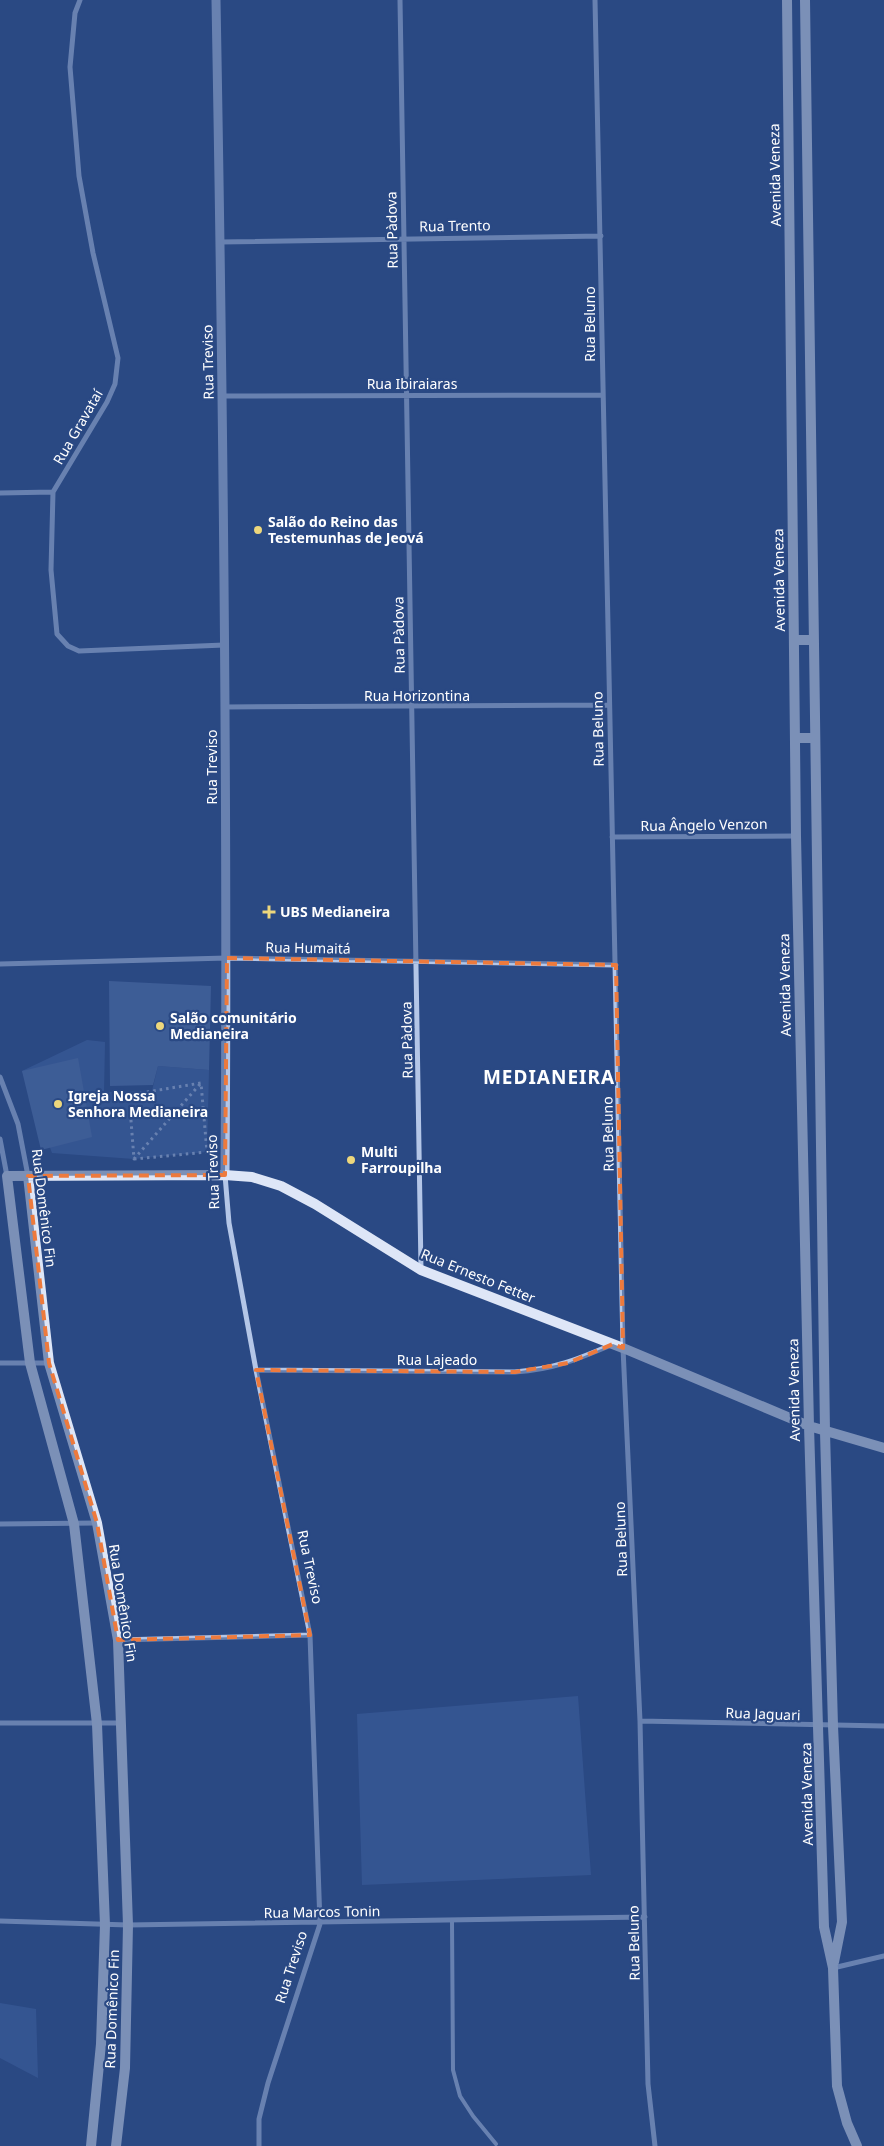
<svg xmlns="http://www.w3.org/2000/svg" width="884" height="2146" font-family="'Noto Sans',sans-serif">
<style>
.green{fill:#4264a2}
.building{fill:#5675ad}
.lines{fill:none;stroke-linecap:round;stroke-linejoin:round}
.path{stroke:#b4c6e7;stroke-width:3;stroke-dasharray:2.5 4;stroke-linecap:butt}
.service{stroke:#b4c6e7;stroke-width:4}
.minor{stroke:#b4c6e7;stroke-width:5}
.tertiary{stroke:#b4c6e7;stroke-width:9}
.secondary{stroke:#dee6f7;stroke-width:10}
.marked{fill:none;stroke:#ed7a3d;stroke-width:4;stroke-dasharray:10 6;stroke-linejoin:round}
.poi-dot{fill:#edd77c;stroke:#2a4984;stroke-width:2}
.labels{text-anchor:middle;stroke-width:4.5;stroke-linejoin:round;paint-order:stroke}
.street-label{font-size:14px;fill:#fff;stroke:#2a4984}
.poi-label{font-size:14px;font-weight:bold;fill:#fff;stroke:#2a4984;text-anchor:start}
.district-label{font-size:19px;font-weight:bold;letter-spacing:1px;fill:#fff;stroke:#2a4984}
</style>
<rect width="100%" height="100%" fill="#2a4984"/>
<!-- green -->
<path class="green" d="M87,1040L105,1042L104,1092L152,1091L158,1066L209,1070L207,1152L134,1159L52,1153L22,1071Z
M578,1696L591,1875L362,1885L357,1714Z
M0,2003L36,2009L38,2078L0,2058Z"/>
<!-- building -->
<path class="building" d="M109,981L211,986L209,1070L158,1066L153,1085L110,1086Z
M78,1058L92,1137L41,1150L22,1071Z"/>
<g class="lines">
<!-- path -->
<path class="path" d="M134,1159L207,1152L201,1083L129,1095L134,1159L201,1083"/>
<!-- service -->
<path class="service" d="M452,1921L453,2070L460,2096L473,2116L496,2144"/>
<!-- minor -->
<path class="minor" d="M80,0L75,13L70,67L79,176L93,253L118,358L115,384L107,402L53,492L51,570L57,634L68,646L79,651L224,645
M400,0L421,1269
M595,0L623,1348L640,1721L648,2084L655,2146
M220,242L601,236
M223,396L602,395
M0,493L53,492
M225,707L609,705
M612,837L796,836
M0,964L227,958L616,965
M0,1077L18,1124L28,1176
M0,1139L7,1176
M225,1175L229,1223L256,1370L310,1635L320,1924L268,2083L259,2119V2146
M0,1363H49
M256,1370L515,1372C554,1369 576,1360 611,1345
M0,1524L97,1523
M118,1640L310,1635
M640,1721L884,1726
M0,1723H122
M0,1921L128,1925L645,1917
M833,1968L884,1956"/>
<!-- tertiary -->
<path class="tertiary" d="M216,0C223,392 228,783 225,1175"/>
<!-- secondary -->
<path class="secondary" d="M787,0L796,836L809,1426L824,1927L833,1968L837,2086L847,2123L857,2146
M805,0L825,1432L833,1726L842,1922L834,1962
M794,640H814
M795,738H815
M28,1176L49,1363L97,1523L118,1640L128,1925L125,2068L116,2146
M91,2146L101,2044L105,1925L97,1724L74,1524L30,1363L7,1176L225,1175L252,1177L281,1186L315,1204L421,1270L623,1348L809,1426L884,1448"/>
</g>
<!-- marked area -->
<path d="M0 0H884V2146H0ZM227,958L616,965L623,1348L613,1344L568,1363L515,1372L256,1370L310,1635L118,1640L97,1523L49,1363L28,1176L225,1175Z" fill="#2a4984" fill-opacity=".55" fill-rule="evenodd"/>
<path class="marked" d="M227,958L616,965L623,1348L613,1344L568,1363L515,1372L256,1370L310,1635L118,1640L97,1523L49,1363L28,1176L225,1175Z"/>
<!-- markers -->
<g class="poi-dot">
<circle cx="258" cy="530" r="5"/>
<path d="M266.5 904.5h5v5h5v5h-5v5h-5v-5h-5v-5h5z"/>
<circle cx="160" cy="1026" r="5"/>
<circle cx="58" cy="1104" r="5"/>
<circle cx="351" cy="1160" r="5"/>
</g>
<g class="labels">
<!-- street labels -->
<g class="street-label">
<text transform="translate(775 175) rotate(-91)" y="5">Avenida Veneza</text>
<text transform="translate(455 226) rotate(-1)" y="5">Rua Trento</text>
<text transform="translate(392 230) rotate(-91)" y="5">Rua Pàdova</text>
<text transform="translate(590 324) rotate(-90)" y="5">Rua Beluno</text>
<text transform="translate(208 362) rotate(-91)" y="5">Rua Treviso</text>
<text x="412" y="389">Rua Ibiraiaras</text>
<text transform="translate(78 427) rotate(-60)" y="5">Rua Gravataí</text>
<text transform="translate(779 580) rotate(-91)" y="5">Avenida Veneza</text>
<text transform="translate(399 635) rotate(-91)" y="5">Rua Pàdova</text>
<text x="417" y="701">Rua Horizontina</text>
<text transform="translate(598 729) rotate(-91)" y="5">Rua Beluno</text>
<text transform="translate(212 767) rotate(-90)" y="5">Rua Treviso</text>
<text transform="translate(704 825) rotate(-1)" y="5">Rua Ângelo Venzon</text>
<text transform="translate(308 948) rotate(1)" y="5">Rua Humaitá</text>
<text transform="translate(785 985) rotate(-91)" y="5">Avenida Veneza</text>
<text transform="translate(407 1040) rotate(-91)" y="5">Rua Pàdova</text>
<text transform="translate(608 1134) rotate(-91)" y="5">Rua Beluno</text>
<text transform="translate(213 1172) rotate(-92)" y="5">Rua Treviso</text>
<text transform="translate(44 1208) rotate(83)" y="5">Rua Domênico Fin</text>
<text transform="translate(478 1276) rotate(22)" y="5">Rua Ernesto Fetter</text>
<text x="437" y="1365">Rua Lajeado</text>
<text transform="translate(794 1390) rotate(-91)" y="5">Avenida Veneza</text>
<text transform="translate(621 1539) rotate(-92)" y="5">Rua Beluno</text>
<text transform="translate(310 1567) rotate(78)" y="5">Rua Treviso</text>
<text transform="translate(123 1603) rotate(81)" y="5">Rua Domênico Fin</text>
<text transform="translate(763 1714) rotate(2)" y="5">Rua Jaguari</text>
<text transform="translate(807 1794) rotate(-91)" y="5">Avenida Veneza</text>
<text transform="translate(322 1912) rotate(-1)" y="5">Rua Marcos Tonin</text>
<text transform="translate(634 1943) rotate(-91)" y="5">Rua Beluno</text>
<text transform="translate(291 1967) rotate(-72)" y="5">Rua Treviso</text>
<text transform="translate(112 2009) rotate(-88)" y="5">Rua Domênico Fin</text>
</g>
<!-- poi labels -->
<g class="poi-label">
<text x="268" y="527">Salão do Reino das<tspan x="268" dy="16">Testemunhas de Jeová</tspan></text>
<text x="280" y="917">UBS Medianeira</text>
<text x="170" y="1023">Salão comunitário<tspan x="170" dy="16">Medianeira</tspan></text>
<text x="68" y="1101">Igreja Nossa<tspan x="68" dy="16">Senhora Medianeira</tspan></text>
<text x="361" y="1157">Multi<tspan x="361" dy="16">Farroupilha</tspan></text>
</g>
<!-- district labels -->
<g class="district-label">
<text x="549" y="1084">MEDIANEIRA</text>
</g>
</g>
</svg>
